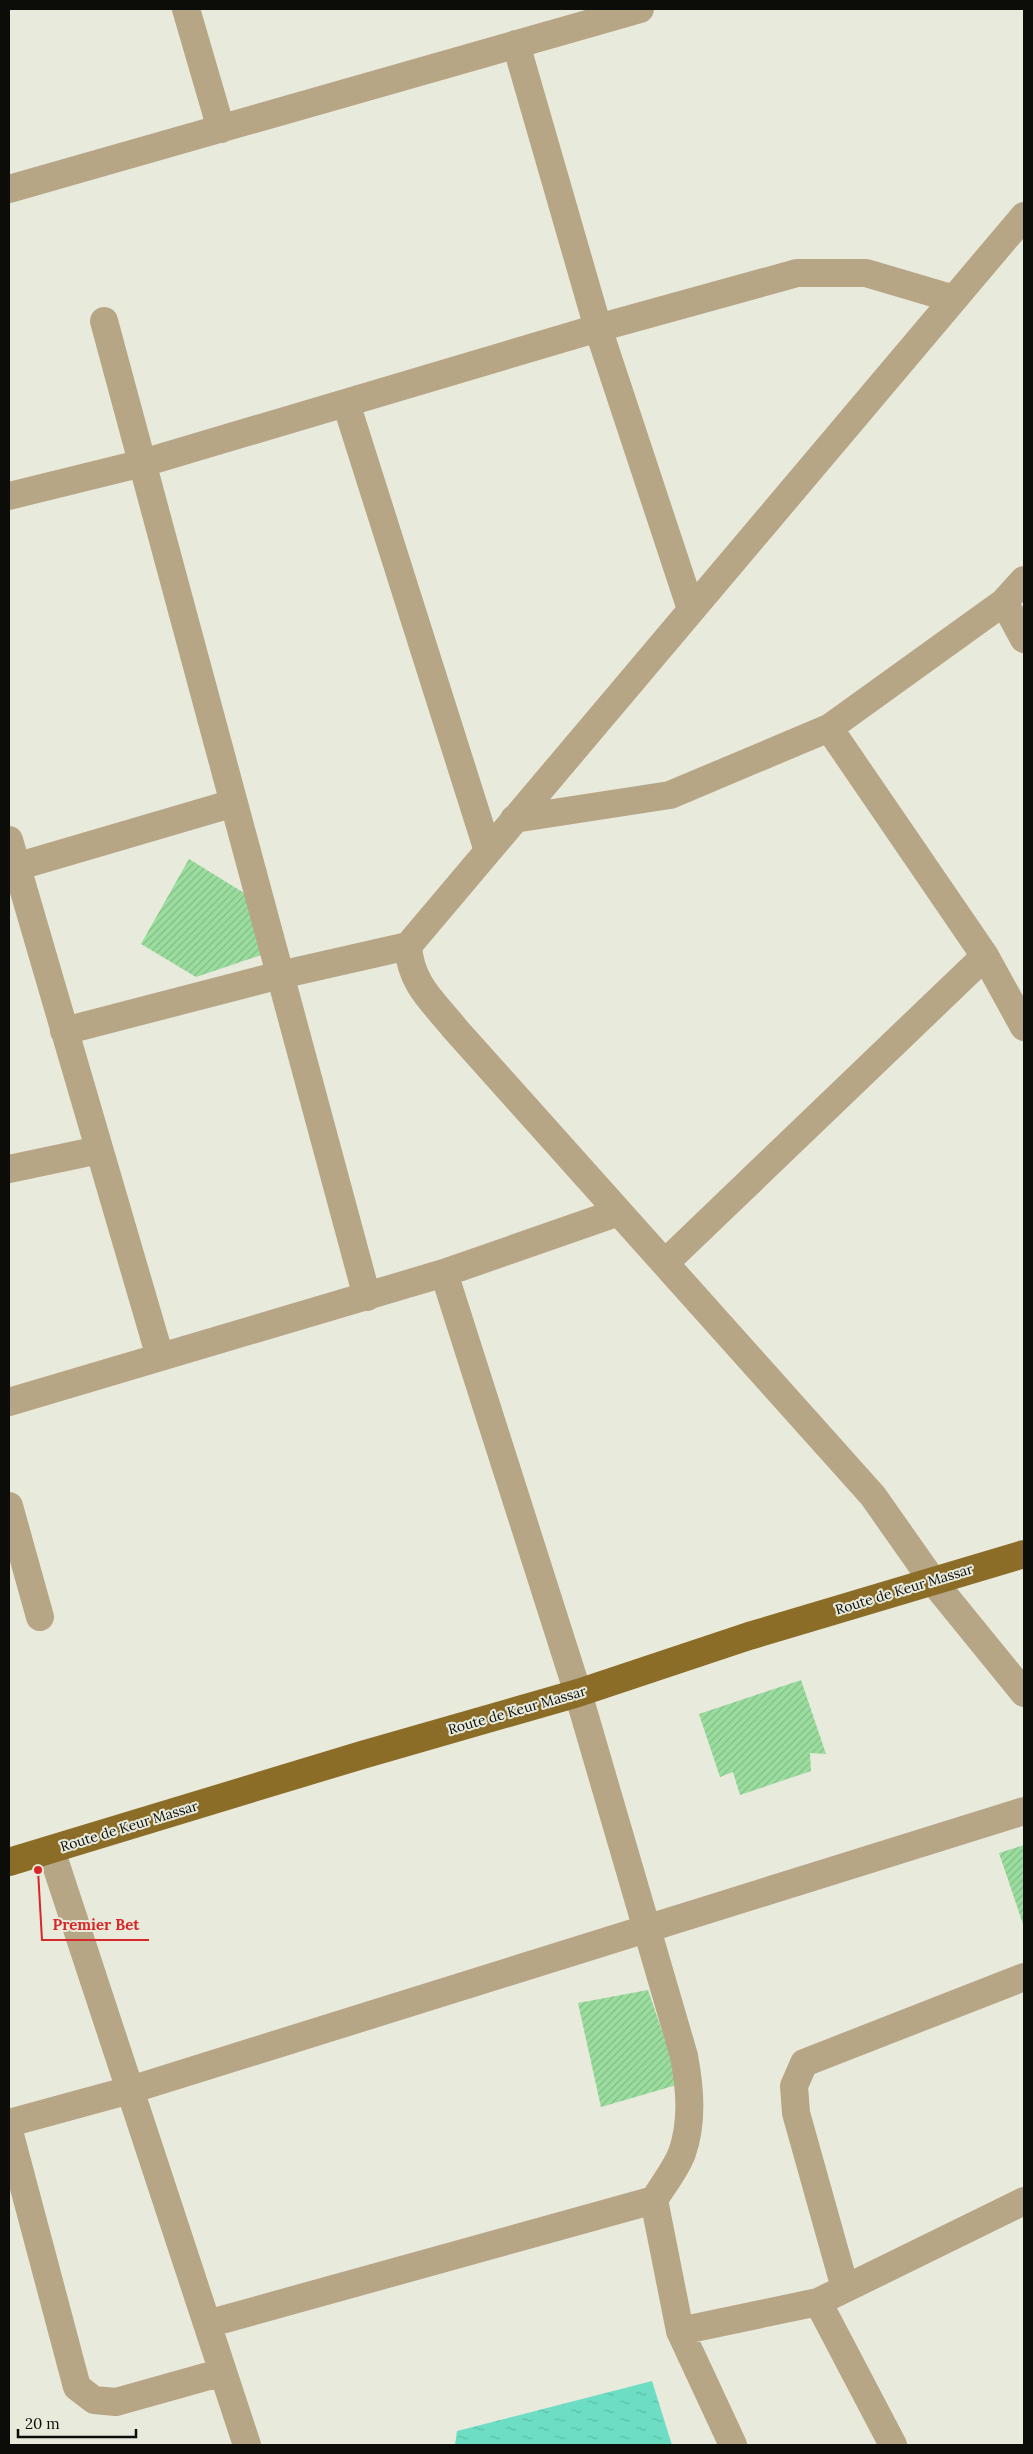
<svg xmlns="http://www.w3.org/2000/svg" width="1033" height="2454" font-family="Lora,serif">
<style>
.water{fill:url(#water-ripples)}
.building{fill:url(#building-hatch)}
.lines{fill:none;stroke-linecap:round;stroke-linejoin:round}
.minor{stroke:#b7a685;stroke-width:28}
.major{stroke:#8c6d28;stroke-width:28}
.labels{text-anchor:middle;stroke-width:4;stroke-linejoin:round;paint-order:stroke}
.street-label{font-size:14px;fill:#0c0d08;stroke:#e8eadc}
.leader{fill:none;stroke:#d62828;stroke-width:2}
.callout-dot{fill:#d62828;stroke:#e8eadc;stroke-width:2}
.callout-label{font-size:15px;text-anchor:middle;font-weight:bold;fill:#d62828;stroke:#e8eadc;stroke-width:4;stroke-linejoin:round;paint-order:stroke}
</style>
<defs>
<pattern id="water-ripples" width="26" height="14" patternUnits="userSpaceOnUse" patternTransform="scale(1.25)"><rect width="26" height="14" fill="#6ddec4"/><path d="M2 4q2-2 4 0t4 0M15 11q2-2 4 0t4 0" fill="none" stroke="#5dbda7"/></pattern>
<pattern id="building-hatch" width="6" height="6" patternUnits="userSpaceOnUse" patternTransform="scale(1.25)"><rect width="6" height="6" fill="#9add9e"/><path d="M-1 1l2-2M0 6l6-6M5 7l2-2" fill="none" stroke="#84bc87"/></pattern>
</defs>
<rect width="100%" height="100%" fill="#e8eadc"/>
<!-- water -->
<path class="water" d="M652,2381L672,2445H455L457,2431Z"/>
<!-- building -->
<path class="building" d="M189,859L249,896L264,954L196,977L141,944Z
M801,1680L826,1754L810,1753L811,1771L740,1795L733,1772L720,1777L699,1714Z
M1024,1845V1927L999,1853Z
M648,1990L680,2084L601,2107L578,2003Z"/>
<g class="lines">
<!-- minor -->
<path class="minor" d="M186,9L221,129
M516,44L598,328L691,609
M9,189L640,9
M1024,216L408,946C411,985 433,1001 456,1030L873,1496L932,1580L1024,1693
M104,321L367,1297
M346,403L488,851
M9,496L143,463L598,328L797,273H866L954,299
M1004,602L1024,639
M829,728L985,956L1024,1027
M514,819L670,795L829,728L1004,602L1024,580
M9,840L160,1357
M9,869L234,803
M64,1031L280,975L408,946
M9,1169L99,1150
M666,1262L985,956
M444,1273L578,1693L684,2056C690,2088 693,2121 682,2153C676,2169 663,2185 654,2200L680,2331L733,2445
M9,1402L444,1273L619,1212
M9,1506L40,1617
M51,1850L247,2445
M9,2123L130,2090L1024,1811
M9,2131L77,2387L94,2400L116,2402L223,2372
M845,2288L796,2113L794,2086L804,2063L1024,1977
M818,2302L893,2445
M207,2324L654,2200
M680,2331L818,2302L1024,2201"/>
<!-- major -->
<path class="major" d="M9,1862L362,1755L578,1693L749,1636L1024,1554"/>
</g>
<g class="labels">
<!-- street labels -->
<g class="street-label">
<text transform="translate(904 1589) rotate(-17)" y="5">Route de Keur Massar</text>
<text transform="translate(517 1710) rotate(-16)" y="5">Route de Keur Massar</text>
<text transform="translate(129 1826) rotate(-17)" y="5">Route de Keur Massar</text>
</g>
</g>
<!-- callouts -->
<path class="leader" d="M38 1870L42 1940H149"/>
<circle class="callout-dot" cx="38" cy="1870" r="5"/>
<g class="callout-label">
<text x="96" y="1930">Premier Bet</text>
</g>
<!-- border -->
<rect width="1033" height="2454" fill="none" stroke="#0c0d08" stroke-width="20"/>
<!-- scale -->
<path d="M18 2429v8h118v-8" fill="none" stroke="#0c0d08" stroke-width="2.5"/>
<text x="25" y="2429" font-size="15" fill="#0c0d08" stroke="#e8eadc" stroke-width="4" paint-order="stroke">20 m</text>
</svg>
